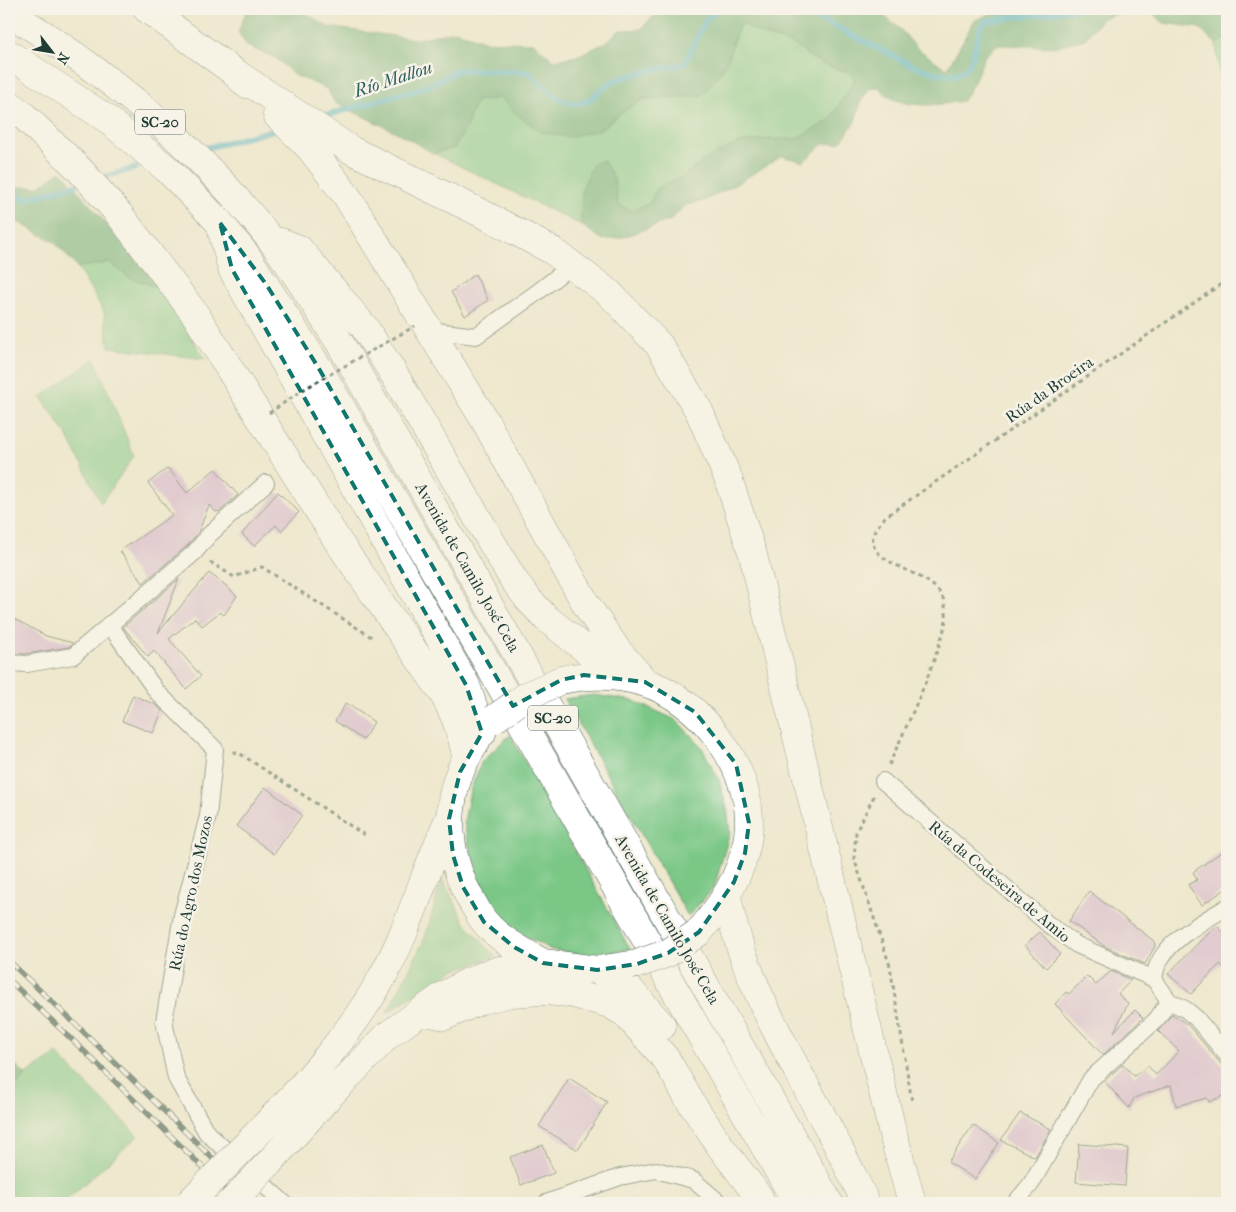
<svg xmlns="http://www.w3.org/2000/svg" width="1236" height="1212" font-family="'IM FELL French Canon',serif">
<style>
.green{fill:#7ac786;stroke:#4c825d}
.forest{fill:#63ac73;stroke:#417454}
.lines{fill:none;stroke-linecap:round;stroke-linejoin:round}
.stream{stroke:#45afc4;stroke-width:6}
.building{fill:#d0a9d1}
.street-casing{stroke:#3e574b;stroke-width:18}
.highway-casing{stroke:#3e574b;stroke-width:29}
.path{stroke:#3e574b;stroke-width:3;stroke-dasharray:4 4;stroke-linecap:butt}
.street{stroke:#fff;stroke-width:16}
.highway{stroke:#fff;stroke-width:28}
.rail-casing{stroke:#1f3d34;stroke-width:5.5}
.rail{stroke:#f7f3e8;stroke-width:4;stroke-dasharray:11;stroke-linecap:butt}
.highway-bridge-casing{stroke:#3e574b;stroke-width:29;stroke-linecap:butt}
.path-bridge{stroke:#3e574b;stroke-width:3;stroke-dasharray:4 4;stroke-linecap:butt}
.highway-bridge{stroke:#fff;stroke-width:28}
.marked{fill:none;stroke:#0f766e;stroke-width:4;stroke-dasharray:10 6;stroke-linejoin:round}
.labels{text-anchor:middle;stroke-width:5;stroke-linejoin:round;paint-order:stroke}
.shield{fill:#f7f3e8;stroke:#60746a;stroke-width:1}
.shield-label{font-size:15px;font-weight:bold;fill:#1f3d34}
.street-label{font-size:16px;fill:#1f3d34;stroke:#f7f3e8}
.water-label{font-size:18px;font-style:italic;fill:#2a5f5f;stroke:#f7f3e8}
</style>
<rect width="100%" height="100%" fill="#f7f3e8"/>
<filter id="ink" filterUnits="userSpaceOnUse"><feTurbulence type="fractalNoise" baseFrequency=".02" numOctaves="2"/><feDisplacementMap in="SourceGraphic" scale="10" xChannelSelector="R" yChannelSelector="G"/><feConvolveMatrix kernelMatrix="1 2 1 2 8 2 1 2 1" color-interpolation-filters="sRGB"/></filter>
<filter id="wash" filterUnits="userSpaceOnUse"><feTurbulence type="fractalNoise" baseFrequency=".0096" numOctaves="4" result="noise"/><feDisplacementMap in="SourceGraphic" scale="20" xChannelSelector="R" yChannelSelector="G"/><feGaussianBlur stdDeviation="1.12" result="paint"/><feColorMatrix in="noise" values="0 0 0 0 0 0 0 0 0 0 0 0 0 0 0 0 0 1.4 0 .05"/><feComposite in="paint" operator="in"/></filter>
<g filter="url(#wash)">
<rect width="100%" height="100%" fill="#eee8ce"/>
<!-- green -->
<path class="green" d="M741,23L766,36L793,44L813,59L833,68L849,71L855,80L829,121L795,139H770L739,143L706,159L681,178L657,189L650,203L631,211L618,204L614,179L603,161L594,164L582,190L581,225L433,153L454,148L465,130L476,101L500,98L513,111L599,130L622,112L644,99L701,96L729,57L733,40Z
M1227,38V122L1225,123L1216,44Z
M109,262L130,278L161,288L205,359L109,347L104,312L77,267L96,265Z
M95,359L134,456L101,503L68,437L41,397Z
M594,695L634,701L676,720L701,746L719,780L727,809L730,832L714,888L688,916L564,699Z
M510,735L630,949L593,956L552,950L515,931L485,896L475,875L464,822L470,791L482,761Z
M442,878L465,923L496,957L453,970L387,1013L425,938Z
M57,1054L138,1136L63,1203H9V1094L26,1075Z"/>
<!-- forest -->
<path class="forest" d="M247,9H299L328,27L416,39L456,31L484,41L534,43L553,60L577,56L605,43L620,30L641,29L660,9H876L901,30L918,49L947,69L974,21L995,11L1012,9H1138L1103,18L1085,39L1054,47L997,45L985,56L974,82L963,101C941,105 915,108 893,99C888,97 883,91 878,87L870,88L861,101L855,122L840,143L823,144L803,162L782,156L738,183L704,201L685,205L671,220L624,237L603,240L581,225L582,190L593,164L603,160L614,179L618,204L631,211L650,203L657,189L681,178L706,159L739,143L770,139H795L829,121L855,80L849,71L833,68L813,59L793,44L766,36L741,23L733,40L729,57L720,73L701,96L644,99L622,112L599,130L568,137L540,132L513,111L500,98L476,101L465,130L454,148L433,153L396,132L335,103L327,89L294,75L277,59L247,46L238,32Z
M1147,9H1227V38L1216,44L1199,28L1164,23Z
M61,171L161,288L130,278L109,262L96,265L77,267L54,242L9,217V183L14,187H38Z
M9,1058L26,1075L9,1094Z"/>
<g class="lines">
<!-- stream -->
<path class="stream" d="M800,9L913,66L939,74L955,75L966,69L971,61L981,26L985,21L1078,9
M324,116L426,87L458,70L529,72C543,86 563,111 586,101C594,98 603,86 614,81C631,73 665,68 684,64L706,20L718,9
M207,148L277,129
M103,177L136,168
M9,194L26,199L76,185"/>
</g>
<g id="blocks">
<!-- building -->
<path class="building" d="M475,274L488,300L465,316L451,292Z
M168,468L187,493L215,469L238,495L219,512L218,511L216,512L209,505L198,533L187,546L143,583L120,551L172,515L148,483Z
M278,492L299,512L281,531L276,525L254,546L242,534Z
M209,573L224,584L237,596L224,615L220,612L202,626L195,618L169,639L201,676L186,689L154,651L148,657L123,627L179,579L158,633Z
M9,616L46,636L73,643L69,647L26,654L9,653Z
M133,695L156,705L162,711L153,733L122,721Z
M346,703L374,722L363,740L335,721Z
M265,787L302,815L274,854L236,826Z
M1227,848V888L1202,905L1188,885L1197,880L1193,872Z
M1089,891L1154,941L1155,946L1145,964L1104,946L1069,921Z
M1217,926L1227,936V971L1220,964L1191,994L1168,974L1201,940Z
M1040,932L1060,954L1046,968L1025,945Z
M1111,971L1131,980L1118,994L1128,1003L1114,1032L1135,1010L1143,1018L1103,1055L1055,1004L1066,992L1069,994L1087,976L1096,985Z
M1172,1014L1188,1025L1227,1071V1094L1209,1102L1207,1098L1176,1106L1171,1085L1134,1098L1129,1108L1104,1081L1123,1064L1134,1076L1148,1066L1156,1075L1179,1051L1158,1031Z
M569,1078L607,1102L578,1150L539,1126Z
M1020,1113L1051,1129L1035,1157L1001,1140Z
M973,1125L999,1143L975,1179L948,1162Z
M1079,1144L1128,1148L1125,1186L1076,1182Z
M543,1145L554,1173L521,1185L510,1157Z"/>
</g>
</g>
<g filter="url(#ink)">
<use href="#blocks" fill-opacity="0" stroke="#3e574b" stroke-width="1"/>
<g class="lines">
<!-- street casing -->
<g class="street-casing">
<path id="street" d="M429,330L476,336L539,291L572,265
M109,624L157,692L215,749L208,816L182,915L164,1021L176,1078L207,1133L284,1203
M9,663L27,664L73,656L194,553L209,535L266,483
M883,781L1049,925L1077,945L1154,979
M1227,907C1204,921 1169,939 1158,964C1156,968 1155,974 1154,979L1169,1001L1185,1009L1196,1018L1227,1055
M546,1203L620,1177L656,1170L693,1180L720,1203
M1015,1203L1031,1184L1091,1079L1157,1019L1169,1001"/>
</g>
<!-- highway casing -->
<g class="highway-casing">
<path id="highway" d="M147,9L234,72L246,84
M9,13C108,72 195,145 268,236C295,269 316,307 340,343L829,1203
M9,54L107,119L168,170L220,223L246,255L318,367L797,1203
M234,72L351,150L485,215L553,251L609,293L659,345L699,411L728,478L753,555L892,1130L912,1203
M9,104L24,116L79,169L119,214L195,314L339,543L443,693C455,715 462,732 466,757
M277,115L310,148L346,195L484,419L587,606L617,650L645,682
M222,231L232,269L466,685L482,733
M281,242L299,249L365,328L395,376L513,579L529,600L546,618L619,676
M561,680C588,674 616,674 643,682C699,698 750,765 749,823C748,865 726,901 699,932
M476,742C441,793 443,853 474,905C477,910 480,916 484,921C498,939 524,952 543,963
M727,896C743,983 792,1058 832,1135C844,1157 855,1181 866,1203
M597,970L631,991L662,1026
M422,1011L445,1016L481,1000L511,993L543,991L570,993L610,1004L626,1014L666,1059L690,1101L720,1146L759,1197
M251,1140C300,1090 351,1035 384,974C411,924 425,870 449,819
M268,1164L330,1095L388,1035L443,996L468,982L489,973L515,966L543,963L597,970L637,964"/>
</g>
<!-- path -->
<path class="path" d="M210,562L234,577L262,567L373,638
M233,752L239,753L366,836
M889,765C905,729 922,694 935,657C939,645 944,632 946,620C947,615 945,606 944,601C934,569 867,567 873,536C874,529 881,523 885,517L1227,280
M874,796L856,832L854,858L890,966L912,1102"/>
<!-- street -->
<use href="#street" class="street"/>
<!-- highway -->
<use href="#highway" class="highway"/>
<!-- rail casing -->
<g class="rail-casing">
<path id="rail" d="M9,961L93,1041L258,1203
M9,980L84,1051L239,1203"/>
</g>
<!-- rail -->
<use href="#rail" class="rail"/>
<!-- highway-bridge casing -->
<g class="highway-bridge-casing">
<path id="highway-bridge" d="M494,719L525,697L561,680
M637,964L668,953L699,932
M189,1203L251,1140
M231,1203L268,1164"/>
</g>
<!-- path-bridge -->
<path class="path-bridge" d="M269,413L306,388L415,326"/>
<!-- highway-bridge -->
<use href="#highway-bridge" class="highway-bridge"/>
</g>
</g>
<!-- marked area -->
<path d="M0 0H1236V1212H0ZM220,223L266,284L318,367L513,706L561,680L584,675L645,682L695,712L736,764L749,823L745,853L734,882L699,932L668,953L637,964L597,970L543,963L514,947L484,922L463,887L453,855L449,819L460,772L482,733L466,685L232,269Z" fill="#eee8ce" fill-opacity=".55" fill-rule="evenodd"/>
<path class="marked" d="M220,223L266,284L318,367L513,706L561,680L584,675L645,682L695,712L736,764L749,823L745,853L734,882L699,932L668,953L637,964L597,970L543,963L514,947L484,922L463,887L453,855L449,819L460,772L482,733L466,685L232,269Z"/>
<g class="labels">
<!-- shield labels -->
<g class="shield">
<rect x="135" y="109.5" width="50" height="25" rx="4"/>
<rect x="528" y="705.5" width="50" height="25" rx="4"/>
</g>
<g class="shield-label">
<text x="160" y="127">SC-20</text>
<text x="553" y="723">SC-20</text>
</g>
<!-- street labels -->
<g class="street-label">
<text transform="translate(1049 389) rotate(-35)" y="6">Rúa da Broeira</text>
<text transform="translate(468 567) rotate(60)" y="6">Avenida de Camilo José Cela</text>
<text transform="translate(1000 881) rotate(40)" y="6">Rúa da Codeseira de Amio</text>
<text transform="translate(190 893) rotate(-78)" y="6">Rúa do Agro dos Mozos</text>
<text transform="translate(668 919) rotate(60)" y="6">Avenida de Camilo José Cela</text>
</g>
<!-- water labels -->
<g class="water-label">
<text transform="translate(393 79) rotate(-18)" y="6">Río Mallou</text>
</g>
</g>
<!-- margin -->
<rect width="1236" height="1212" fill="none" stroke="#f7f3e8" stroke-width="30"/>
<!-- north arrow -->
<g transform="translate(52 52) rotate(121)" stroke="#f7f3e8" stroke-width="4" paint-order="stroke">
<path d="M0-4L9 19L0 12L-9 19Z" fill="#1f3d34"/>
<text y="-8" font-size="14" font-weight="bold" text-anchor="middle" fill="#1f3d34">N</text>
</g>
</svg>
